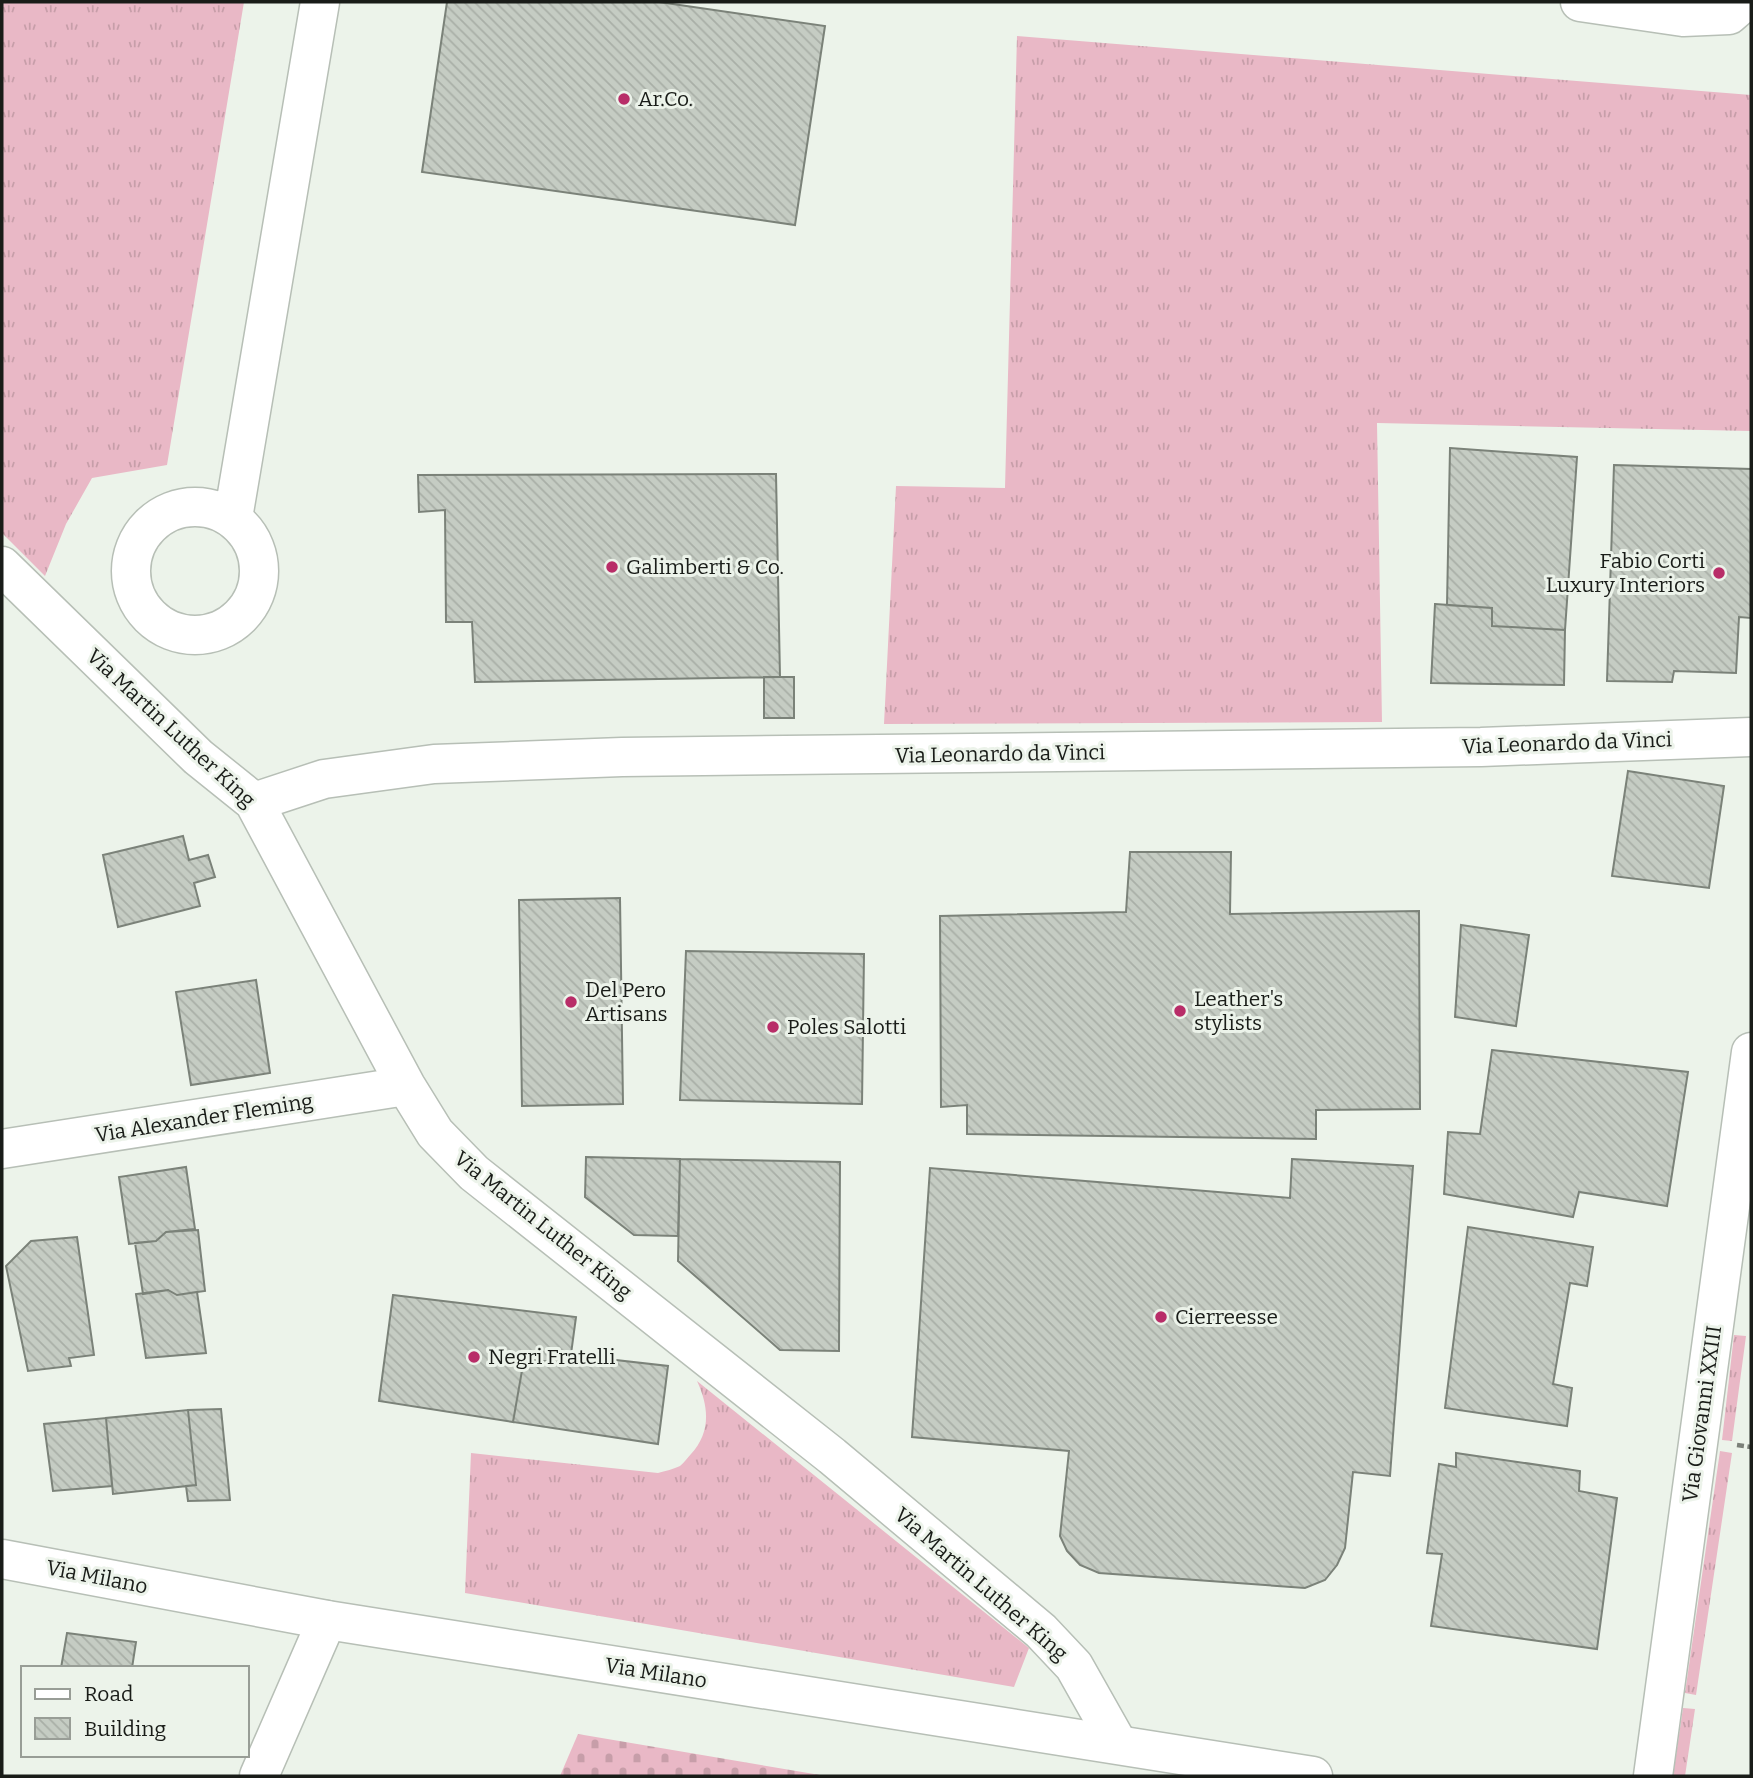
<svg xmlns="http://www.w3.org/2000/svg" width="1753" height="1778" font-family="Bitter,serif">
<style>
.grass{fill:url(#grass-tufts)}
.cemetery{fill:url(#cemetery-stones)}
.building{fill:url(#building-back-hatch);stroke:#7b8279;stroke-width:2}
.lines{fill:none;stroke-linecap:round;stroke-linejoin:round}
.street-casing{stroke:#b7bfb6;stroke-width:41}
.secondary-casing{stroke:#b7bfb6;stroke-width:41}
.path{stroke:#7b8079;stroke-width:4.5;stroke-dasharray:7 3.5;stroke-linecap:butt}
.street{stroke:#fff;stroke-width:38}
.secondary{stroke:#fff;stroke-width:38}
.poi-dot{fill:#b82d68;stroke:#ecf3ea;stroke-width:2.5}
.labels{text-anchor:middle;stroke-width:6;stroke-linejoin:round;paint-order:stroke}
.poi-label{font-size:21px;fill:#191c18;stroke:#ecf3ea;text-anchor:start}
.street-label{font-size:21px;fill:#191c18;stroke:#ecf3ea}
</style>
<defs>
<pattern id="grass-tufts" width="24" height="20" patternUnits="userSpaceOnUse" patternTransform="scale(1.75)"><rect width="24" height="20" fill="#e9b8c6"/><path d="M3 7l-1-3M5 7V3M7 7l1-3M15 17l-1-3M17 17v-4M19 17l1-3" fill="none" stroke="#c79ea9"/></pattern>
<pattern id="cemetery-stones" width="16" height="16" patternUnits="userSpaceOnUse" patternTransform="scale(1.75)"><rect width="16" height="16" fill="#e9b8c6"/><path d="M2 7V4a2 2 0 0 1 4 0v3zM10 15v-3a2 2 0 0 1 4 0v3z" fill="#c79ea9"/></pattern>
<pattern id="building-back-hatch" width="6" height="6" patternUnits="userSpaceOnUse" patternTransform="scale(1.75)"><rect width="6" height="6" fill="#c5ccc3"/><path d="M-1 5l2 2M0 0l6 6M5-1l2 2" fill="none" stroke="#a9afa7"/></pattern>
</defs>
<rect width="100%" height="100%" fill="#ecf3ea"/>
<!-- grass -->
<path class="grass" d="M2,2H244L167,465L92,478L66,524L45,576L2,533Z
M1017,36L1751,95V431L1377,423L1382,722L884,724L896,486L1005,488Z
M1734,1335L1746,1336L1732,1441L1722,1440Z
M697,1381L1029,1648L1014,1687L465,1593L471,1453L658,1473C665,1471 674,1469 680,1466C684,1463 688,1457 691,1454C711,1432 709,1407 697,1381Z
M1720,1451L1732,1453L1696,1695L1685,1693Z
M1683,1708L1695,1709L1685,1776H1673Z"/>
<!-- cemetery -->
<path class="cemetery" d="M578,1734L826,1776H560Z"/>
<!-- building -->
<path class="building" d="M447,2H659L825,26L795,225L422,172Z
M1450,448L1577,457L1565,630L1492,626V608L1447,605Z
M1614,465L1751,469V618L1739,617L1736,673L1674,671L1672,682L1607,681Z
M776,474L780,677L475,682L472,622H446L445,510L419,512L418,475Z
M1435,604L1492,608V626L1565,630L1564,685L1431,683Z
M764,677H794V718H764Z
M1628,771L1724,786L1709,888L1612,876Z
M183,836L189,860L208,855L215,877L194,883L200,906L118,927L103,855Z
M1130,852H1231L1230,914L1419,911L1420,1109L1316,1110V1139L967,1134V1105L941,1107L940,916L1126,912Z
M620,898L623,1104L522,1106L519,900Z
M1461,925L1529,935L1516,1026L1455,1017Z
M686,951L864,954L862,1104L680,1100Z
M256,980L270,1073L191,1085L176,992Z
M1492,1050L1688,1072L1667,1206L1579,1192L1573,1217L1444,1194L1448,1132L1480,1134Z
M586,1157L680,1159L678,1236L634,1235L585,1197Z
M680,1159L840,1162L839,1351L780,1350L678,1261Z
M1292,1159L1413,1166L1390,1476L1353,1472L1345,1548L1337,1565L1325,1580L1305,1588L1099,1573L1080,1565L1067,1551L1060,1536L1069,1451L912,1437L930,1168L1290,1198Z
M186,1167L195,1229L166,1232L156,1241L129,1244L119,1177Z
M1468,1227L1593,1247L1587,1286L1570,1283L1553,1384L1572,1388L1567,1426L1445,1408Z
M198,1230L205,1291L177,1295L168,1290L143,1294L135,1243L156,1241L166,1232Z
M77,1237L94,1355L69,1358L71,1366L28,1371L6,1266L31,1241Z
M168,1290L177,1295L197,1292L206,1353L146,1358L136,1294Z
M393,1295L576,1317L571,1354H563L562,1363L524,1359L513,1422L379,1401Z
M563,1354L668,1366L658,1444L513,1422L524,1359L562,1363Z
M221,1409L230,1500L188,1501L186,1486L196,1485L188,1410Z
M188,1410L196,1485L113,1494L106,1418Z
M106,1418L112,1486L53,1491L44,1424Z
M1456,1453L1580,1471L1579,1491L1617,1498L1597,1649L1431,1626L1442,1554L1427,1553L1439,1464L1456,1467Z
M67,1633L136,1642L132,1668H61Z"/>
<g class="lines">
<!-- street casing -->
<g class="street-casing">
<path id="street" d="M1580,2L1683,17L1729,15L1744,2
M131 571a64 64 0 1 1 128 0a64 64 0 1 1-128 0Z
M233,518L320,2
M2,566L198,757L254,802L406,1086L435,1133L474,1173L832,1456L1041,1631L1074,1666L1118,1744
M254,802L324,779L434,764L622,757L1481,747L1751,737
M2,1149L406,1086
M259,1776L327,1620
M1653,1776L1751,1052"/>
</g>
<!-- secondary casing -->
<g class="secondary-casing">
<path id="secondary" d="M2,1559L327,1620L1313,1776"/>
</g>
<!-- path -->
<path class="path" d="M1737,1445L1751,1447"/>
<!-- street -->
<use href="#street" class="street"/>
<!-- secondary -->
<use href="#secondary" class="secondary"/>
</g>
<!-- markers -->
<g class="poi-dot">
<circle cx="624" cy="99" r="7"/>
<circle cx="612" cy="567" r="7"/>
<circle cx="1719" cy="573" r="7"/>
<circle cx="571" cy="1002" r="7"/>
<circle cx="1180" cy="1011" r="7"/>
<circle cx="773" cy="1027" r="7"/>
<circle cx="1161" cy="1317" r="7"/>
<circle cx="474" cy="1357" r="7"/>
</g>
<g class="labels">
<!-- poi labels -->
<g class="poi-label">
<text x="638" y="106">Ar.Co.</text>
<text x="1705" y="568" text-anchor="end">Fabio Corti<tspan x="1705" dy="24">Luxury Interiors</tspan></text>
<text x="626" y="574">Galimberti &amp; Co.</text>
<text x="585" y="997">Del Pero<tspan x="585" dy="24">Artisans</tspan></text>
<text x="1194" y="1006">Leather's<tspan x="1194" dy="24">stylists</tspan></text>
<text x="787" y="1034">Poles Salotti</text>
<text x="1175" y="1324">Cierreesse</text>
<text x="488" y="1364">Negri Fratelli</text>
</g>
<!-- street labels -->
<g class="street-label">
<text transform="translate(171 728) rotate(43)" y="7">Via Martin Luther King</text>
<text transform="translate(1567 743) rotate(-2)" y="7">Via Leonardo da Vinci</text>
<text transform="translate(1000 754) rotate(-1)" y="7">Via Leonardo da Vinci</text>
<text transform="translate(204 1118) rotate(-9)" y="7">Via Alexander Fleming</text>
<text transform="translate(543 1225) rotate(39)" y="7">Via Martin Luther King</text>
<text transform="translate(1702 1414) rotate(-82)" y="7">Via Giovanni XXIII</text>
<text transform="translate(97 1577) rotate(11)" y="7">Via Milano</text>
<text transform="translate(981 1584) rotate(41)" y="7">Via Martin Luther King</text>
<text transform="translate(656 1673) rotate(9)" y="7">Via Milano</text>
</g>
</g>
<!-- border -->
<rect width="1753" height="1778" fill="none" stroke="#191c18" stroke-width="7"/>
<!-- legend -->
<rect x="21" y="1666" width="228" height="91" fill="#ecf3ea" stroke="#989d96" stroke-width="2"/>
<rect x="35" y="1689" width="35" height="10" fill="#ffffff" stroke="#989d96" stroke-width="2"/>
<text x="84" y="1701" font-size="21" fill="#191c18">Road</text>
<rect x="35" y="1718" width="35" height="21" fill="url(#building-back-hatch)" stroke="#989d96" stroke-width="2"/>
<text x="84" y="1736" font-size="21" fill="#191c18">Building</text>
</svg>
